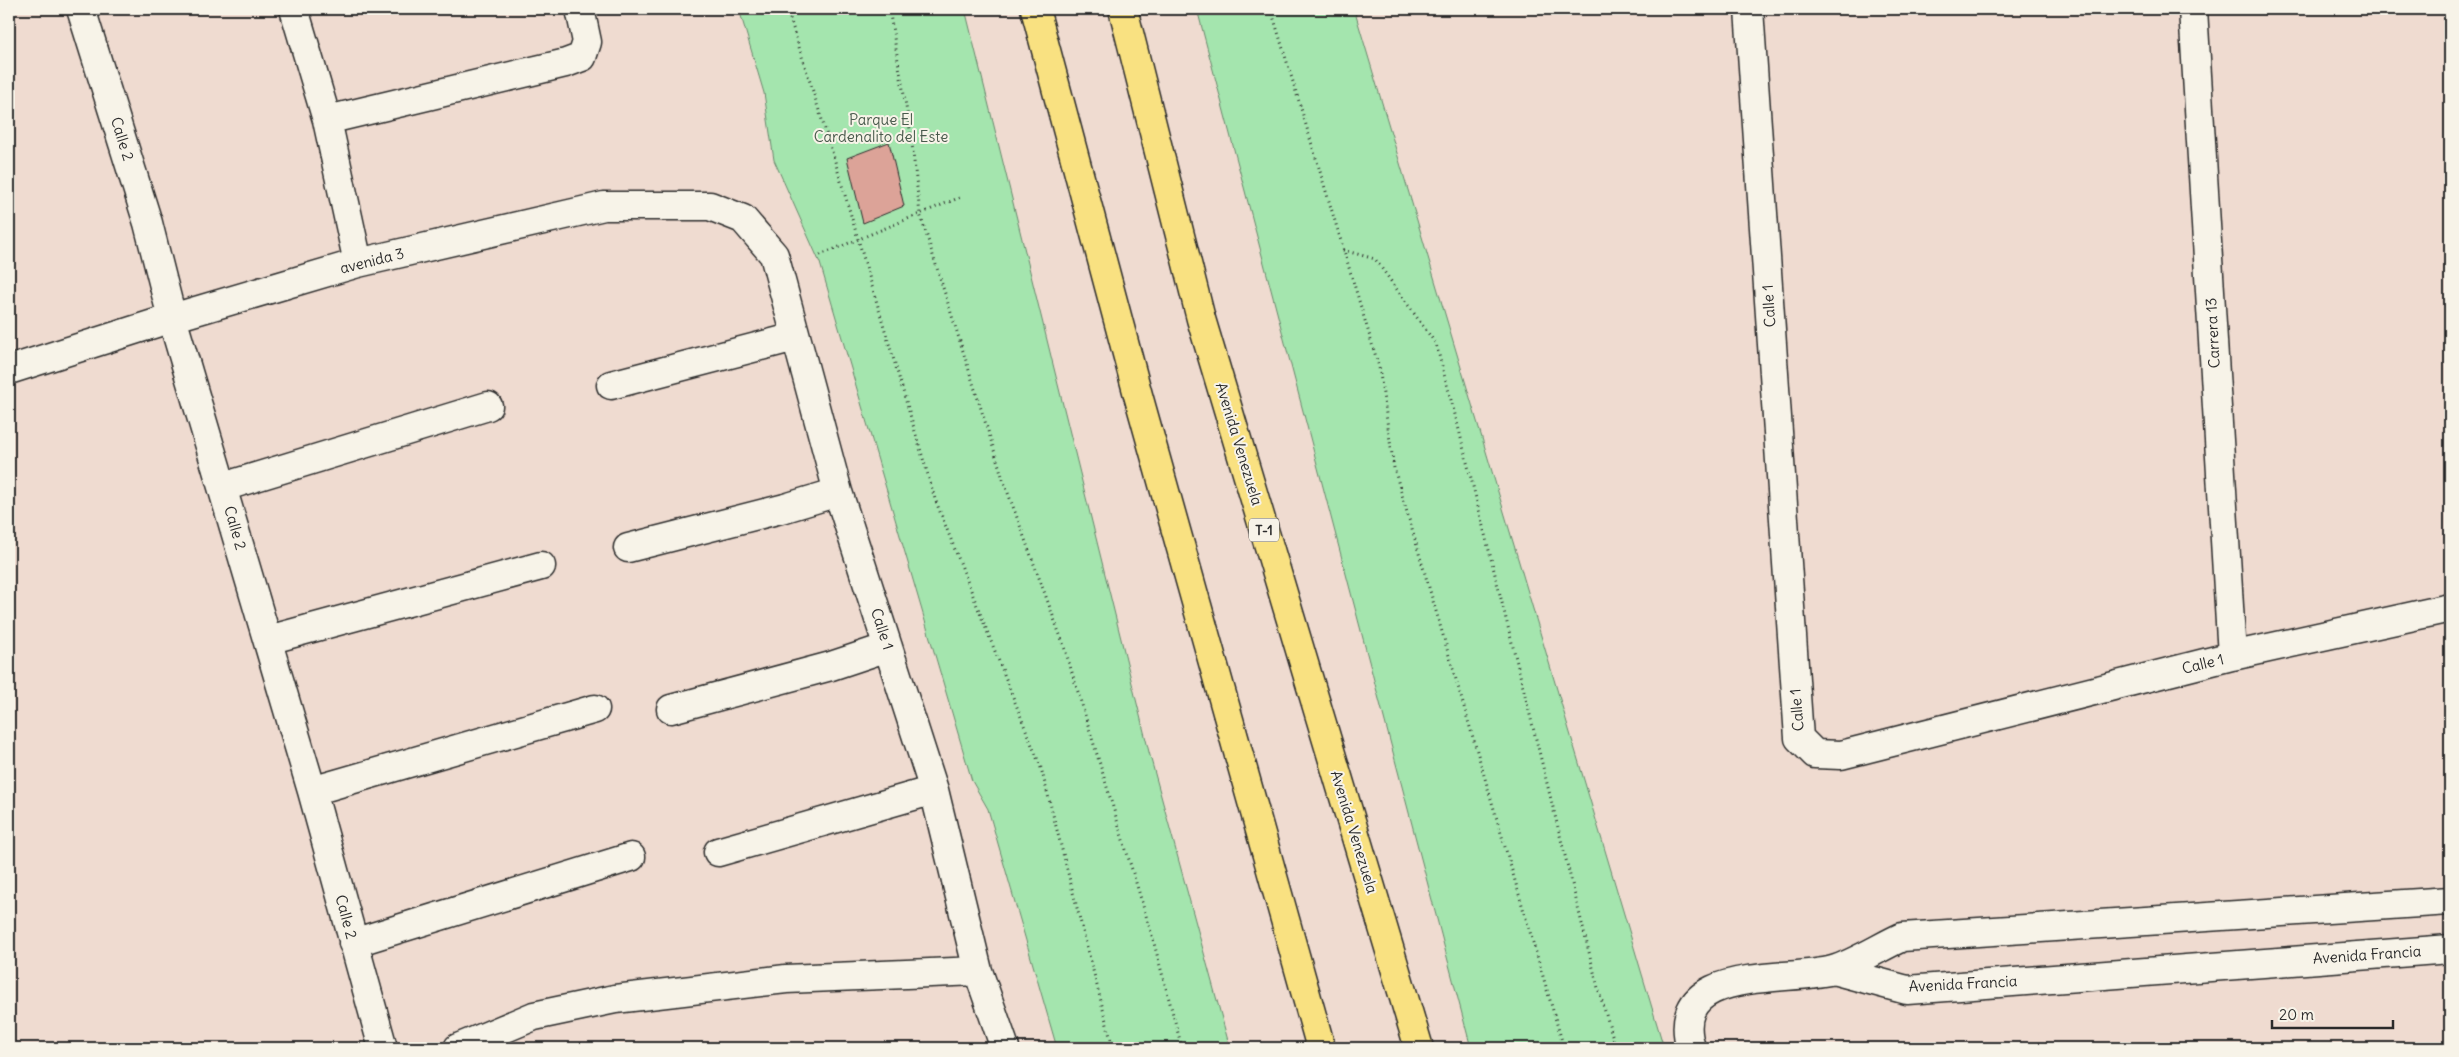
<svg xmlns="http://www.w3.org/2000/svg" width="2459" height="1057" font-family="Delius,sans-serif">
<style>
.green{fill:#a4e5ae;stroke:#68886c}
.building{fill:#dca398;stroke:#2b2b2b}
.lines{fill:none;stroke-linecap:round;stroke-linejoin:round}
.street-casing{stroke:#2b2b2b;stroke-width:31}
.primary-casing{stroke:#2b2b2b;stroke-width:31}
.path{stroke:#2b2b2b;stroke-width:3;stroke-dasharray:1 4;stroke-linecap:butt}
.street{stroke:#f7f3e8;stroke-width:28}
.primary{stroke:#f9e181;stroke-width:28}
.labels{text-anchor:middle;stroke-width:4;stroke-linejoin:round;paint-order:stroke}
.shield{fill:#f7f3e8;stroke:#686764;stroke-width:1}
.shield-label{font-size:14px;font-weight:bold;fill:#2b2b2b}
.park-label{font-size:15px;fill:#495a4c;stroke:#f7f3e8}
.street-label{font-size:15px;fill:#2b2b2b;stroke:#f7f3e8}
</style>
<rect width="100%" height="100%" fill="#efdbd0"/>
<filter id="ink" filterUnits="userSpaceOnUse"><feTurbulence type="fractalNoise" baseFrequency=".02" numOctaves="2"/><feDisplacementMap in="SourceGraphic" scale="10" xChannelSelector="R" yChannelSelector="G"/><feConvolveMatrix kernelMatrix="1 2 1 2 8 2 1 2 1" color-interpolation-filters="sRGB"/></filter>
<g filter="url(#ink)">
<!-- green -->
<path class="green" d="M739,9H965L1149,752L1230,1048H1057L988,809L972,781L820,263L774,160L764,93Z
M1197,9H1354L1664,1048H1471Z"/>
<!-- building -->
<path class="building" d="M889,142L904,206L863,223L847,158Z"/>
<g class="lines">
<!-- street casing -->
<g class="street-casing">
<path id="street" d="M81,9L148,223L172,318L312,791L383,1048
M294,9L327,120L358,263
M1749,9L1799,738L1815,754L1841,755L2232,656L2450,608
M2193,9L2232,656
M327,120L566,63L582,57L587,42L580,9
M9,370L172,318L358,263L604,206H710L743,219L774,255L838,492L934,790L978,971L1005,1048
M611,385L795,337
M223,487L488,406
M628,548L785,508L838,492
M268,640L541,566
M671,709L831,666L888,647
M312,791L595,709
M718,852L934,790
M353,943L631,857
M1833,970L1907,990L2450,949
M458,1048L534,1016L615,999L786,979L978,971
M1691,1048C1666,964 1786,983 1833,970C1854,964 1882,946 1902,937L2450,901"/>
</g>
<!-- primary casing -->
<g class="primary-casing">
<path id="primary" d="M1035,9L1138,395L1321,1048
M1123,9L1201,319L1419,1048"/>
</g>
<!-- path -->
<path class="path" d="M787,9L834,158L935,499L1041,768L1113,1048
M889,9L911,135L920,214L1004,482L1064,646L1151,932L1182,1048
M1271,9L1379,367L1394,468L1564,1048
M1343,250L1375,259L1436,344L1457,422L1598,988L1616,1048
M820,255L961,197"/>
<!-- street -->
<use href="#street" class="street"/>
<!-- primary -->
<use href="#primary" class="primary"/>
</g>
</g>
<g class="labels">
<!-- shield labels -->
<rect class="shield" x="1249" y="518.5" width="30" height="23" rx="4"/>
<g class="shield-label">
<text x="1264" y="535">T-1</text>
</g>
<!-- park labels -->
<g class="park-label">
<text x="881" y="125">Parque El<tspan x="881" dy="17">Cardenalito del Este</tspan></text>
</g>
<!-- street labels -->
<g class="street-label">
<text transform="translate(122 139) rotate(73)" y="5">Calle 2</text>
<text transform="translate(372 261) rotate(-14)" y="5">avenida 3</text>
<text transform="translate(1769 306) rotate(-94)" y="5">Calle 1</text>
<text transform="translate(2213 333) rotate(-93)" y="5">Carrera 13</text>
<text transform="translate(1239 444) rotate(73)" y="5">Avenida Venezuela</text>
<text transform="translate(235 528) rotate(74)" y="5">Calle 2</text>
<text transform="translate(882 629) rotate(72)" y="5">Calle 1</text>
<text transform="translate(2203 664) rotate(-14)" y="5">Calle 1</text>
<text transform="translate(1797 710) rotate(-95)" y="5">Calle 1</text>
<text transform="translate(1354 832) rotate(73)" y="5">Avenida Venezuela</text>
<text transform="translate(346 917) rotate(75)" y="5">Calle 2</text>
<text transform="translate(2367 955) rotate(-4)" y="5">Avenida Francia</text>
<text transform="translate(1963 984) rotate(-3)" y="5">Avenida Francia</text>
</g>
</g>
<!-- margin -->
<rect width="2459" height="1057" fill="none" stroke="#f7f3e8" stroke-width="30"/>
<rect x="15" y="15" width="2429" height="1027" fill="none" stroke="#2b2b2b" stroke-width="2" filter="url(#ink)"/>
<!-- scale -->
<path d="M2272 1020v8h121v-8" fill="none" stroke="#2b2b2b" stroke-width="2.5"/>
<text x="2279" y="1020" font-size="15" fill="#2b2b2b" stroke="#f7f3e8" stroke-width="4" paint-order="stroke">20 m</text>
</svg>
